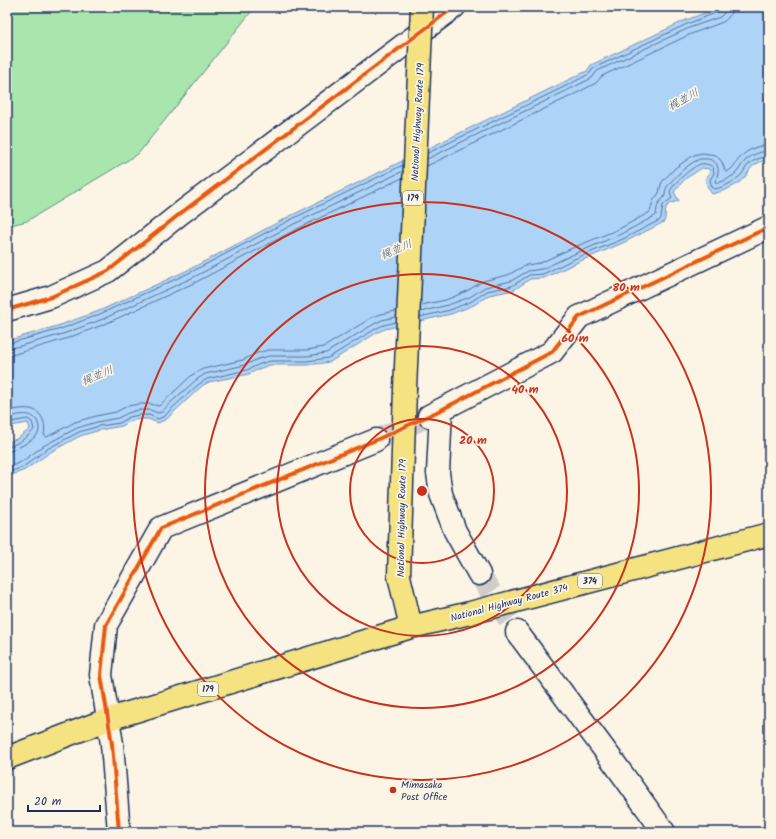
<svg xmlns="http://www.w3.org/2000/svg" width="776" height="839" font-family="Kalam,'Klee One',sans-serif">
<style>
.green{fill:#a8e6ad;stroke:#628a86}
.water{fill:#add3f6;stroke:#7391b9}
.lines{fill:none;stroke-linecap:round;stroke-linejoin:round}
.shore{stroke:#55719b;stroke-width:1}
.minor-tunnel{stroke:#cfcdca;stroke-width:22;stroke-dasharray:22 11;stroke-linecap:butt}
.minor-casing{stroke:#1b2f5e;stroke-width:25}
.trunk-casing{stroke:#1b2f5e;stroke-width:25}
.minor{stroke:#fcf5e5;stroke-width:22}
.trunk{stroke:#f5e382;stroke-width:22}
.trunk-bridge-casing{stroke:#1b2f5e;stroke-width:25;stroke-linecap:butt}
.trunk-bridge{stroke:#f5e382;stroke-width:22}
.cycleway-casing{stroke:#fcf5e5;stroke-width:6}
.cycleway{stroke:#e8590c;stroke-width:4}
.ring{fill:none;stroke:#c8321e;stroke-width:2}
.poi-dot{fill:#c8321e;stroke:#fcf5e5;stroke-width:1.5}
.labels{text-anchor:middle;stroke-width:3.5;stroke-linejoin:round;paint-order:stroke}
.shield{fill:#fcf5e5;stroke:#5e6a86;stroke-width:1}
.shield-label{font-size:9px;font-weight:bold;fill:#1b2f5e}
.street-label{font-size:10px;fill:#1b2f5e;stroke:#fcf5e5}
.poi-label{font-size:10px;fill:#1b2f5e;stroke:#fcf5e5;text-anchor:start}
.water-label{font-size:11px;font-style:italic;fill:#405884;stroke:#fcf5e5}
.centre{fill:#c8321e;stroke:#fcf5e5;stroke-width:2}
.ring-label{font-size:12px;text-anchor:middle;font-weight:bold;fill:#c8321e;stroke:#fcf5e5;stroke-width:3.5;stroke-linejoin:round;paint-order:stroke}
</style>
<rect width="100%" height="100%" fill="#fcf5e5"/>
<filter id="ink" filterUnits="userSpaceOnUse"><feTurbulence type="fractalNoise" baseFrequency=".025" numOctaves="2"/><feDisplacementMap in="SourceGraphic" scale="8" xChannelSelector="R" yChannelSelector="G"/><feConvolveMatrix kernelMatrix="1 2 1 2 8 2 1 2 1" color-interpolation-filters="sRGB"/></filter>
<g filter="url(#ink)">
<!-- green -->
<path class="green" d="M7,7H255L138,154L27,221L7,226Z"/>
<!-- water -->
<path class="water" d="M721,7H769V159C763,161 756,163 752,167C749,170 748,174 745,177C736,187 724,191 712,194L708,188L705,179L710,172L709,169L702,168L685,179L674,192L679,201L671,203L666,207L665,219L664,222L625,242L576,263L544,278L530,279L514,290L489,295L474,305L451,314L385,329L378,332L330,362L308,365H270L261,368L249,374L209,382L202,386L174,412L167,419L158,423L148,419H140L131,421L122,426L100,430L80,436L49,453L25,470L7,477V443L18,438L30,429L28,423L11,426L7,428V341L60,325L99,311L190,269L288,217L568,80L587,71L591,65L686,20Z"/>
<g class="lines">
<!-- shore -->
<path class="shore" d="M428,153L570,84L589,74L594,68L687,24L718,12L720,10V7
M427,159L572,88L592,78L597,71L689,28L720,17L724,13L726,7
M427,166L575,94L596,83L602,76L691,34L723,22C729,18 731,14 732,7
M421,305L446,300L467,291L483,281L508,275L526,265L540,263L570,249L619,229L650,212L653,201L659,193L660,188L662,182L675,168L694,155L702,153L716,155L722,162L725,171L727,172C734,168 735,163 740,158C746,150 759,145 769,145
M420,312L448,305L470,297L485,287L511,281L528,271L542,269L572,255L621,234L655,216L656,215C657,205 658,203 665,196C665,193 665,190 667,187C672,179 692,160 701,159C717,157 722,168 715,181L716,183H718C725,181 732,177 737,172C740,168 742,164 745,161C751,155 761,151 769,151
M420,317L450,310L472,301L487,291L512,286L529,275L543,274L574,259L623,239L660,220L661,218L663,205L672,198C671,197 670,193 670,192C671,185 694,165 701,164C705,163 710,165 713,167L714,173L710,180L712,187L715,189C725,187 733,182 741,175C744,172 745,168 748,165C753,160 762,157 769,156
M7,344L61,329L100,314L191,272L290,220L403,165
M7,349L20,346L63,334L103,319L194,277L292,225L403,171
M7,355H12L65,339L105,324L196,282L295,230L402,178
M7,411C20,409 37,404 43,420C45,425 45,430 44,435L47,437L75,422L96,416L116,412L127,406L140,404H150L159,406L192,375L203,369L243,360L257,353L268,350H307L324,347L371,318L381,314L396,311
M7,418C17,415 33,410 38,423C39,427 40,431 37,435C33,440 14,451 7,452
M7,423L10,422L28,419L32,422L34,429C31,436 14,446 7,447
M7,468L21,462L45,445L77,428L97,422L118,418L128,413L138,410H150L158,413L162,412L168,405L196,380L205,374L245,365L258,359L269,356H307L326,353L374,324L382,320L396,317
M7,473L23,467L47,449L79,432L99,426L120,423L129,417L139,415H149L158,419L165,416L171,409L199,384L207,379L247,370L260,364L270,361H307L328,358L377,328L384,325L396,322"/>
<!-- minor-tunnel -->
<path class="minor-tunnel" d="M376,440L429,416
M479,574L517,632"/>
<!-- minor casing -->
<g class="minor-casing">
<path id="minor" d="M7,310L51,297L108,271L181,213L454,7
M441,410L438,473L441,494L455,531L479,574
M429,416L552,352L579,317L769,227
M517,632L615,764L664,832
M119,832L112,744L101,675L106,625L161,528L376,440"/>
</g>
<!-- trunk casing -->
<g class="trunk-casing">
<path id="trunk" d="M405,389L399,576L411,627
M7,758L109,719L411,627L470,613L769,534"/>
</g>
<!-- minor -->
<use href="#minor" class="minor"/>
<!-- trunk -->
<use href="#trunk" class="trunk"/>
<!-- trunk-bridge casing -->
<g class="trunk-bridge-casing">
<path id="trunk-bridge" d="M405,389L422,7"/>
</g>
<!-- trunk-bridge -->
<use href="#trunk-bridge" class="trunk-bridge"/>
<!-- cycleway casing -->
<g class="cycleway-casing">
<path id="cycleway" d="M7,310L51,297L108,271L181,213L454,7
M119,832L112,744L101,675L106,625L161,528L376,440L441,410L552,352L579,317L769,227"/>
</g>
<!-- cycleway -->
<use href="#cycleway" class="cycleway"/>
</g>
</g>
<!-- distance rings -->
<g class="ring">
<circle cx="422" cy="491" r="72"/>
<circle cx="422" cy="491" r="145"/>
<circle cx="422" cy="491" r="217"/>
<circle cx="422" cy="491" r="289"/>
</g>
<!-- markers -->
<circle class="poi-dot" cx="393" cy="790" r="4"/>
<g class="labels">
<!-- shield labels -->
<g class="shield">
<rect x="403" y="191" width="20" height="14" rx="3"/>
<rect x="578" y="574" width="24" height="14" rx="3"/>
<rect x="198" y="682" width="20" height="14" rx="3"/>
</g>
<g class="shield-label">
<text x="413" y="201">179</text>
<text x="590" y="584">374</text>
<text x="208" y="692">179</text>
</g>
<!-- street labels -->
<g class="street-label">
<text transform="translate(417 122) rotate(-87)" y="4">National Highway Route 179</text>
<text transform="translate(401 518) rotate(-89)" y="4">National Highway Route 179</text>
<text transform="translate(509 602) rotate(-15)" y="4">National Highway Route 374</text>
</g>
<!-- poi labels -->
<g class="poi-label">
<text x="401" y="788">Mimasaka<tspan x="401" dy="12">Post Office</tspan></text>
</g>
<!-- water labels -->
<g class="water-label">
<text transform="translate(683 99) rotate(-29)" y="4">梶並川</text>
<text transform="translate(396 249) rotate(-23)" y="4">梶並川</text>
<text transform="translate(97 375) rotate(-23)" y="4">梶並川</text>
</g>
</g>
<circle cx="422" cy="491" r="6" class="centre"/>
<g class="ring-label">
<text x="626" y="291">80 m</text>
<text x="575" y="342">60 m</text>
<text x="525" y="393">40 m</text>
<text x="473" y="444">20 m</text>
</g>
<!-- margin -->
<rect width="776" height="839" fill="none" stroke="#fcf5e5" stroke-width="24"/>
<rect x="12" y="12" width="752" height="815" fill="none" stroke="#1b2f5e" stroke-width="1.5" filter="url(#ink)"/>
<!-- scale -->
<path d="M28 805v6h72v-6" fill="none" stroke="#1b2f5e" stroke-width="2"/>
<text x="34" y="805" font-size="12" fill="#1b2f5e" stroke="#fcf5e5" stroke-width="3" paint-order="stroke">20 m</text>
</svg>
